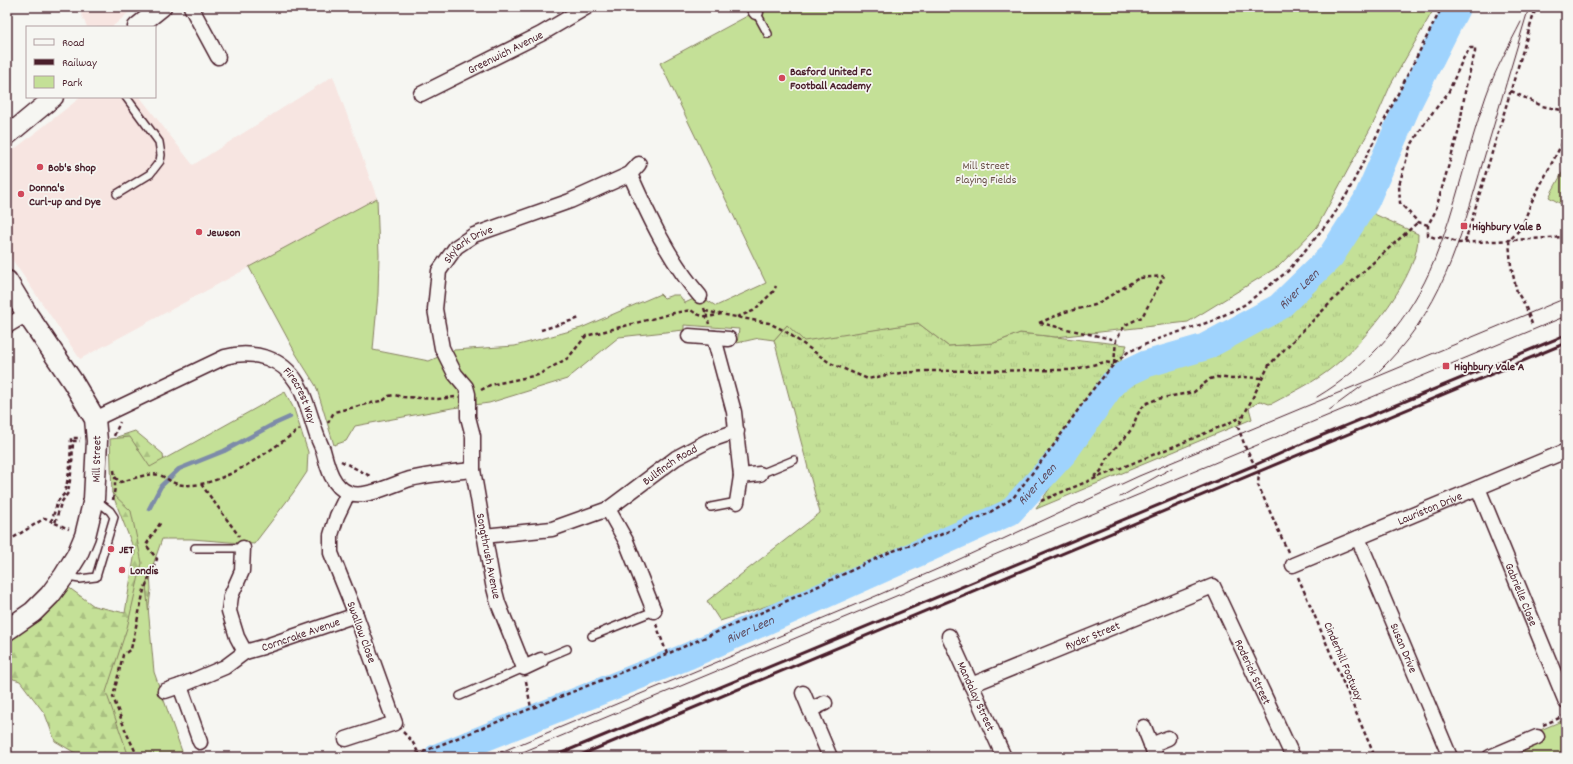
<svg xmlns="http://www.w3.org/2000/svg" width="1573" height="764" font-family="Dekko,sans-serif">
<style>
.built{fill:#f7e5e1}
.grass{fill:url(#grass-tufts);stroke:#878061}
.forest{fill:url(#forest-firs);stroke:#878061}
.park{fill:#c4e097;stroke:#878061}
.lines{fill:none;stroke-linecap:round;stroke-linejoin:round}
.stream{stroke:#7d8ba9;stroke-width:4.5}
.river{stroke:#9fd3fd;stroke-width:27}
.service-casing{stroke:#4a1f2b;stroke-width:10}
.minor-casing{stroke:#4a1f2b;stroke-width:17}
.tertiary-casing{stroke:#4a1f2b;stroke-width:21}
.secondary-casing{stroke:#4a1f2b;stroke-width:23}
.path{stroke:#4a1f2b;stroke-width:2.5;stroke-dasharray:4 3;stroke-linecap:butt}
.service{stroke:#f6f6f2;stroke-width:7}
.minor{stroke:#f6f6f2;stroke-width:14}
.tertiary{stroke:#f6f6f2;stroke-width:18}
.secondary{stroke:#f6f6f2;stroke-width:20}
.tram{stroke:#4a1f2b;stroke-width:1}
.rail{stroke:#4a1f2b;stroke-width:3}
.poi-dot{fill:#d1495b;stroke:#f6f6f2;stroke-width:1.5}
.labels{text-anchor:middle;stroke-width:3.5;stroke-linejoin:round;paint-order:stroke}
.street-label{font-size:12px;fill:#4a1f2b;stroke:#f6f6f2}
.poi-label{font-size:12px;font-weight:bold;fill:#4a1f2b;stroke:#f6f6f2;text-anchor:start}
.park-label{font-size:12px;fill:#684f46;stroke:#f6f6f2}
.water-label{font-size:13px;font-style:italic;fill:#5f4c60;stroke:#f6f6f2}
</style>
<defs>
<pattern id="grass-tufts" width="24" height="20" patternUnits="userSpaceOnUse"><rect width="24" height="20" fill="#c4e097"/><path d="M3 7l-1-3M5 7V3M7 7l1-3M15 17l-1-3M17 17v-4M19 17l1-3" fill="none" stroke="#aac082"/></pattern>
<pattern id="forest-firs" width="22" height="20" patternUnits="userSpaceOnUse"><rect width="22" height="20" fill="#c4e097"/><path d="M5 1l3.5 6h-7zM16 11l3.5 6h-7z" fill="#aac082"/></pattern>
</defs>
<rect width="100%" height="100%" fill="#f6f6f2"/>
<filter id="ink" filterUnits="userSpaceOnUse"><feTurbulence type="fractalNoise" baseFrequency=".025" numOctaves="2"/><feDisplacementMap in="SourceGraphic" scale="8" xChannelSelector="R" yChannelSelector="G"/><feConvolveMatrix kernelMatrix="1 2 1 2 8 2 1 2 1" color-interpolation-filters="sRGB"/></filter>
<g filter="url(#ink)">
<!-- built -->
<path class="built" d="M78,7H135L112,27H87Z
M333,76L377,198L80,359L7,252V155L81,97H140L193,165Z"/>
<!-- grass -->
<path class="grass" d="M1359,207L1418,234C1420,276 1364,342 1333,367C1315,382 1293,392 1273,403L1269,404L1261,401L1249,408L1252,419L1036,509L1117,386L1128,374L1140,366L1215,340L1250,322L1326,255Z
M918,323L948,346L994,343L1020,333L1127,345L1117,371L1011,515L854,578L720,621L707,601L820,513L774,340L787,325L804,340Z"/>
<!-- forest -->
<path class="forest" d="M135,431L163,454L167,493L149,555L151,589L145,638L136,757H82L55,741L45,714L20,681L7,677V642L17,636L68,587L94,606L125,613L135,552L112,493L117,437Z"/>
<!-- park -->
<path class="park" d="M764,7H1435L1391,84L1376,118L1317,227L1279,266L1188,322L1056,337L1020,333L994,343L948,346L918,323L804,341L787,325L774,340L759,338L737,343L739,329L684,325V330L619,337L567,379L489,403L452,408L355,426L346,441L334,445L316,386L296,354L249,267L377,198L379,255L378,294L373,350L429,361L454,350L515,346L581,328L660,294L664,298L673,295H679L685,303L700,296L716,306L766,283L660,63Z
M1566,166V207L1549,197Z
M285,392L294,409L308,452L307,472L293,493L254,544L192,539H162L146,585L154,672L184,757H129L106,692L127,628L142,563L131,511L112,493L110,439L130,437L150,467Z
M1564,720L1566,725V757H1523L1521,752L1542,743L1538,731Z"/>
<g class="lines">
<!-- stream -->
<path class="stream" d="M149,509L161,486L179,469L224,451L272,425L290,417"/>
<!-- river -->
<path class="river" id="s1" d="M437,757L688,656L1010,512L1064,453L1113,383L1127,373L1146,364L1205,347L1279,307L1331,256L1366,201L1409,102L1457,7"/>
<!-- service casing -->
<g class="service-casing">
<path id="service" d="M756,12L768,34
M117,194L150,174L160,161L161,155L159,142L126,97
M760,474L794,460
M711,507L737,502
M195,548H243
M67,577L80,579L96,577L114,517L110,511L96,500
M592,636L654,611
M541,660L567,649
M460,696L524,668"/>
</g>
<!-- minor casing -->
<g class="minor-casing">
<g id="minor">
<path d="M191,7L218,57"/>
<path d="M753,7L756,12"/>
<path id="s2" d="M421,94L541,34L587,7"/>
<path d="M630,174C649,217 669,260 700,296"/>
<path d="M7,326L27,314"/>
<path d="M689,336L729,339"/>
<path d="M714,338L734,412L741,476"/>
<path id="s3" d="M95,419L225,357C240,353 252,353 267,358C301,370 306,403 316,433C318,439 321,445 323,450C327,465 332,487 349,493C366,499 393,484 410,479C431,474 452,472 473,470"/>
<path id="s4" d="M1478,488L1566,702"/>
<path d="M737,502L741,476L760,474"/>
<path d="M608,509L626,541L654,611"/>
<path id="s5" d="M484,536L552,529L608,509L676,458L708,441L737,431"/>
<path id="s6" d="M1358,538L1450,757"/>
<path d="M243,548L242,571L231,596L229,611L237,637L245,652"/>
<path id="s7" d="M1293,565L1566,451"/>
<path id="s8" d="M949,636L1004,757"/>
<path id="s9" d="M541,660L524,668L498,603L493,584L473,470V436L468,417V394L466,387L455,374L442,348L435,309L439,271L456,247L474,235L570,201L630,174L639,164"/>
<path id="s10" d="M971,685L1213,586L1293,757"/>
<path d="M180,686L200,742"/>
<path id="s11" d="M165,691L180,686L225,667L245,652L263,647L356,615"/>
<path d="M803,693L830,757"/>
<path d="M810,710L825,703"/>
<path d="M1144,727L1156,757"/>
<path d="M346,739L395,723L356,615L331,553V535L337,516L348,493"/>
<path d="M1151,745L1168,738"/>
<path d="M1490,757L1537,737"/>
</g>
</g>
<!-- tertiary casing -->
<g class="tertiary-casing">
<path id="tertiary" d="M137,27L162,7
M7,136L54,97"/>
</g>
<!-- secondary casing -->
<g class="secondary-casing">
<path id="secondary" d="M7,281L27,314L73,382L95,419L97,441L94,499L85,536L77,555L64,576L50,595L33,612L7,630"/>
</g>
<!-- path -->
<path class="path" d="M1511,91L1542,106L1566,111
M1428,225L1418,222L1400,203L1399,185L1410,147L1426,121L1448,93L1463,59L1470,48H1475V52L1466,86L1459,130L1435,212L1428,225V235L1435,238L1443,237L1459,243L1566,237
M1465,242L1536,7
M704,308L709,324
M705,311L720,314
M737,317L753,311L773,292L776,286
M1039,323L1065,312L1095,305L1139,278L1164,276
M1040,323L1116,340
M1532,324L1525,305L1517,292L1511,266L1509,241L1522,227L1531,203L1566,136
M541,330L580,318
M1114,364L1116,340L1125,325L1142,317L1164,276
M481,390L490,385L538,375L568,358L586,336L674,313L691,310C699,317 710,318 720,314L769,323L785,331L830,363L868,379L891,374L925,371L1071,370L1105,362L1114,364
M328,423L334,412L384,400L389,396L394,395L403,397L438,399L455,397
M114,436L120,422
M341,461L372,477
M114,470L115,477L120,482C130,480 149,472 159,475C169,478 170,484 184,485C222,488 270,450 300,429
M1094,477L1101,471L1106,460L1115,448L1124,439L1133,427L1137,415L1145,404L1157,399L1194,392L1210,379L1217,377L1232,379L1244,377L1261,378
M201,484L239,536
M113,500L115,487V478
M1041,501C1108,472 1176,447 1242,417
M51,522L58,501L65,493L70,467L71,438H81
M55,523L69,529
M7,539L13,538L45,518L55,523L61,503L68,493L72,467L73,441H80
M1288,552L1258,485L1259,473L1246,449L1238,427L1269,365L1345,288L1418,222
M1298,577L1375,757
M656,624L667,654
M526,681L531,708
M1543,725L1564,716
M403,732L412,741L419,754
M138,757L126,732L113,697L123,655L131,649L144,590L157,559L146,545L161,522
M410,757L667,654L774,607L890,552L940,535L987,514L1013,498L1053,446L1089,394L1114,364L1128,352L1158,339L1212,321L1244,305L1288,271L1331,219L1347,194L1442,7"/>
<!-- service -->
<use href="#service" class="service"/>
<!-- minor -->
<use href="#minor" class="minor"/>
<!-- tertiary -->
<use href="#tertiary" class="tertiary"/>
<!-- secondary -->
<use href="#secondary" class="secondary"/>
<!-- tram -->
<path class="tram" d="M1375,375C1443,311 1459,243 1484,158C1499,108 1514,57 1529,7
M1317,397C1369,366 1411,318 1434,261C1456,208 1467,150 1486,96C1495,70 1509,46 1521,22
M1328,411L1362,386
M1120,497L1172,468
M489,757L876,596L949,564L1139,476L1566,298
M511,757L1566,316"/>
<!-- rail -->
<path class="rail" d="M552,757L1255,465L1306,442L1566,335
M576,757L1566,343"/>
</g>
</g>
<!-- markers -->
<g class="poi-dot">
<circle cx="782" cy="78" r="4"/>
<circle cx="40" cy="167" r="4"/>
<circle cx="21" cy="194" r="4"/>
<rect x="1460" y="222" width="8" height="8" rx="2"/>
<circle cx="199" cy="232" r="4"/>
<rect x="1442" y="362" width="8" height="8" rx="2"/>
<circle cx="111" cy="549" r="4"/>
<circle cx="122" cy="570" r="4"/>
</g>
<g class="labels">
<!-- street labels -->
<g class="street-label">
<text dy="4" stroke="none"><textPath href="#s2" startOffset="94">Greenwich Avenue</textPath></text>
<text dy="4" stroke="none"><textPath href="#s9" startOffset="473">Skylark Drive</textPath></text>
<text dy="4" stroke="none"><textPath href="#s3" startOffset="239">Firecrest Way</textPath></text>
<text transform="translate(96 459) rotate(-89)" y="4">Mill Street</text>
<text dy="4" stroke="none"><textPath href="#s5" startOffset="204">Bullfinch Road</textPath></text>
<text dy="4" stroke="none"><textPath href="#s7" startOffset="148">Lauriston Drive</textPath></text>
<text transform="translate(489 556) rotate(79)" y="4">Songthrush Avenue</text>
<text dy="4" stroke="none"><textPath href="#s4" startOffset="115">Gabrielle Close</textPath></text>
<text transform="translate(362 632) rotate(70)" y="4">Swallow Close</text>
<text dy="4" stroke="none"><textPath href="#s11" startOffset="148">Corncrake Avenue</textPath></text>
<text dy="4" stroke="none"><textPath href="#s10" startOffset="131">Ryder Street</textPath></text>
<text dy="4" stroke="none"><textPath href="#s6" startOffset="119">Susan Drive</textPath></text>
<text transform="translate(1344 661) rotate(67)" y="4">Cinderhill Footway</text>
<text dy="4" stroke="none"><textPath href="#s10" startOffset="356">Roderick Street</textPath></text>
<text dy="4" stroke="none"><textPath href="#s8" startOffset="66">Mandalay Street</textPath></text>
</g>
<!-- poi labels -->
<g class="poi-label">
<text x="790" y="75">Basford United FC<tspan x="790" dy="14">Football Academy</tspan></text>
<text x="48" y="171">Bob's Shop</text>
<text x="29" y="191">Donna's<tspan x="29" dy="14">Curl-up and Dye</tspan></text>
<text x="1472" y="230">Highbury Vale B</text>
<text x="207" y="236">Jewson</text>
<text x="1454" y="370">Highbury Vale A</text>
<text x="119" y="553">JET</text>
<text x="130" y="574">Londis</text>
</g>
<!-- park labels -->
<g class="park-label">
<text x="986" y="169">Mill Street<tspan x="986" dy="14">Playing Fields</tspan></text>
</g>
<!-- water labels -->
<g class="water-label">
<text dy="5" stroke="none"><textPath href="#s1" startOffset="999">River Leen</textPath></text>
<text dy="5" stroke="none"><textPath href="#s1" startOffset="662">River Leen</textPath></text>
<text dy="5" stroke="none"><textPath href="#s1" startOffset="338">River Leen</textPath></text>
</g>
</g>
<!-- margin -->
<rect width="1573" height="764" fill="none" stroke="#f6f6f2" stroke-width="24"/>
<rect x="12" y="12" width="1549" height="740" fill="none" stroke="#4a1f2b" stroke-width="1.5" filter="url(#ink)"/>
<!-- legend -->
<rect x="26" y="26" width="130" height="72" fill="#f6f6f2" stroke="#b1a0a2"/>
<rect x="34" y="39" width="20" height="6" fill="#f6f6f2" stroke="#b1a0a2"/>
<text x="62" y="46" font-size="12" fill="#4a1f2b">Road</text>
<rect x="34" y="59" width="20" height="6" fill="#4a1f2b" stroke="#b1a0a2"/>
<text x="62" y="66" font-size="12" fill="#4a1f2b">Railway</text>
<rect x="34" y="76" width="20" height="12" fill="#c4e097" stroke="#b1a0a2"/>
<text x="62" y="86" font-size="12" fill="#4a1f2b">Park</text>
</svg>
